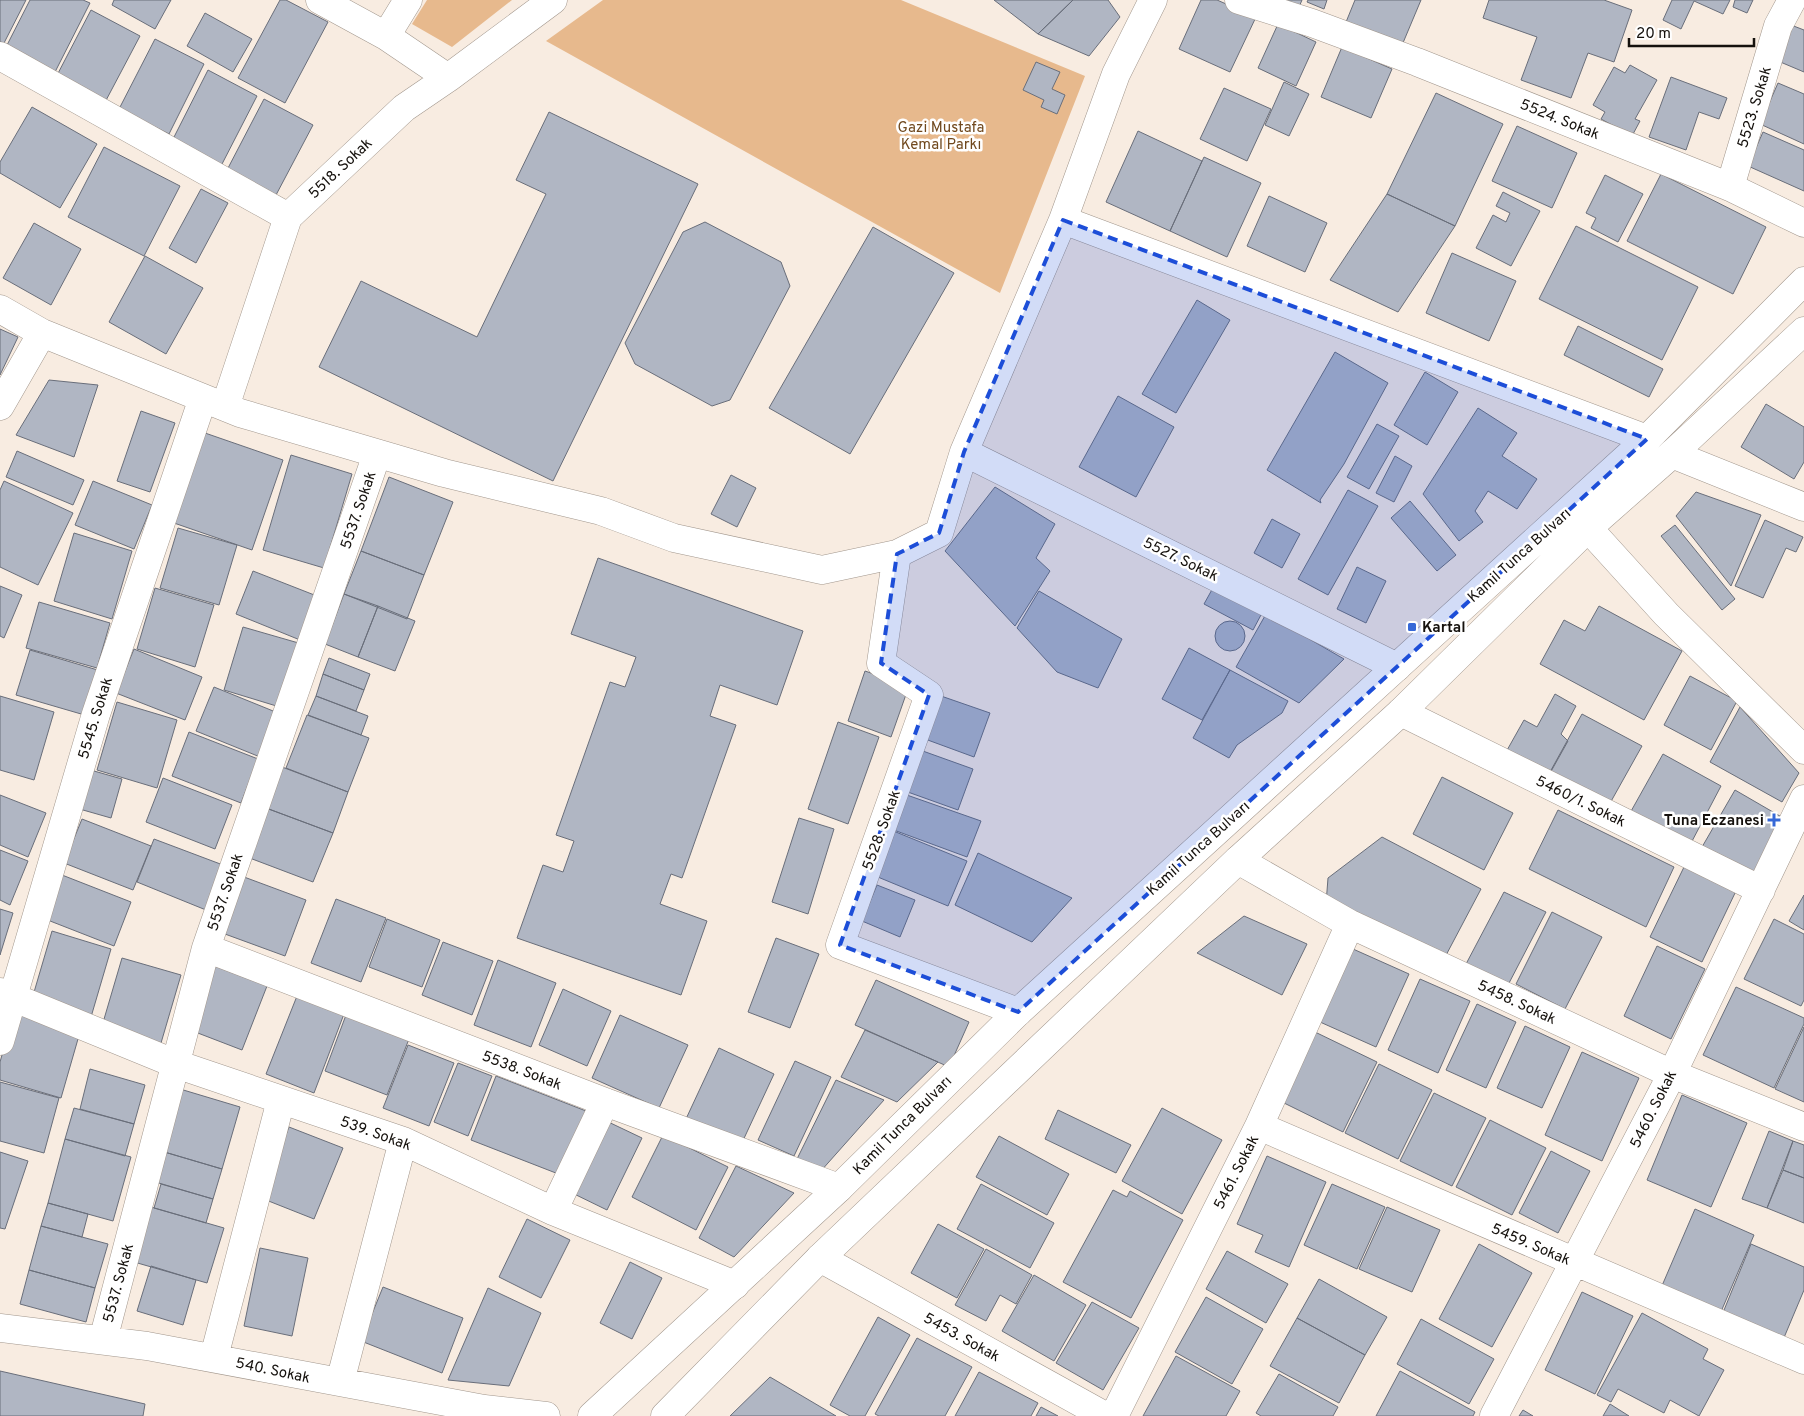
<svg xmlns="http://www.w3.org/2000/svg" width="1804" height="1416" font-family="Overpass,sans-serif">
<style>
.green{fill:#e7b98d}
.building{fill:#b0b6c3;stroke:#696e7a}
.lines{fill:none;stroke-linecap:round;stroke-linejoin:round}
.street-casing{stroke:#a2978d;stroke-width:29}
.secondary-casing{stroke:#a2978d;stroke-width:29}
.primary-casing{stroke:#a2978d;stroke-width:29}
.street{stroke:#fff;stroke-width:28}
.secondary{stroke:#fff;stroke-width:28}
.primary{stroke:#fff;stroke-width:28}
.marked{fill:#1d4ed8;fill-opacity:0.2;stroke:#1d4ed8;stroke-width:4;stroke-dasharray:10 6;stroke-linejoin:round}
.poi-dot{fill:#3668d7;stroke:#fff;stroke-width:2}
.labels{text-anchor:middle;stroke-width:5;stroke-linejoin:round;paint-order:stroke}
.street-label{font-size:15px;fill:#15110d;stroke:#fff}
.park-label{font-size:15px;fill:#70481d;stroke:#fff}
.poi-label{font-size:15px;font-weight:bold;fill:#15110d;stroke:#fff;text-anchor:start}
</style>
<rect width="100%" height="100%" fill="#f8ece1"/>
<!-- green -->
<path class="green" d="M427,0H512L452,47L412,24Z
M603,0H901L1085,76L1000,293L546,41Z"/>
<!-- building -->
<path class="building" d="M0,0H26L4,43L0,42Z
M30,0H83L90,3L54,74L5,49Z
M114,0H171L155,29L112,5Z
M280,0H286L328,22L285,103L238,78Z
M994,0H1073L1038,34Z
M1073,0H1108L1120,17L1089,56L1038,34Z
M1201,0H1217L1256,17L1230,72L1179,49Z
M1266,0H1302L1296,14Z
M1308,0H1327L1324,9L1307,2Z
M1355,0H1421L1400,50L1344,27Z
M1489,0H1604L1632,10L1614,62L1588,53L1571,98L1521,80L1537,37L1483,18Z
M1672,0H1730L1723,14L1694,1L1681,29L1663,20Z
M1735,0H1753L1747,13L1733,7Z
M91,10L140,36L103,106L54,81Z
M205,13L252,39L233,72L187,46Z
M1278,24L1316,42L1296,86L1258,68Z
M1791,25L1804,30V72L1778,61Z
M155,39L204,64L169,134L119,109Z
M1342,47L1392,69L1371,118L1321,97Z
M1036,62L1060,72L1052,89L1065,95L1057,114L1041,107L1044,100L1023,90Z
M1630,65L1657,80L1635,119L1640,121L1632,136L1601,119L1605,112L1593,105L1614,67L1625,73Z
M208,70L257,96L221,166L172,141Z
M1671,77L1727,98L1719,119L1699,112L1686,150L1649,137Z
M1284,82L1309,94L1289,136L1265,125Z
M1778,83L1804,94V144L1760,124Z
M1224,88L1271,109L1247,161L1200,139Z
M1436,93L1503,124L1455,226L1387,194Z
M264,99L313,125L276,195L227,170Z
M32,107L97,144L60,208L0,173V162Z
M549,112L698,184L553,481L319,367L361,281L477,337L546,194L516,180Z
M1517,126L1577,153L1552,208L1492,181Z
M1138,131L1202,161L1170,231L1106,202Z
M1763,132L1804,150V191L1748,166Z
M104,147L180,186L144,256L68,217Z
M1204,157L1261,183L1227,257L1170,231Z
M1661,174L1766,227L1733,294L1627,241Z
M1605,175L1643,194L1618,242L1591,228L1596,218L1586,213Z
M201,189L228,203L196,263L169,248Z
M1503,192L1540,211L1511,266L1476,248L1493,215L1506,222L1510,213L1496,206Z
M1387,194L1455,226L1398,312L1330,280Z
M1269,196L1327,223L1305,272L1247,246Z
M705,222L781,262L790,286L730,400L712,406L635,364L625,343L683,232Z
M34,223L81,249L51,305L3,278Z
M1576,226L1698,287L1662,360L1539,299Z
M873,227L954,273L850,454L769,408Z
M1452,253L1516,281L1489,341L1426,313Z
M145,256L203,288L166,354L109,322Z
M1197,300L1230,320L1176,413L1142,394Z
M1578,326L1663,369L1649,397L1564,355Z
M0,329L18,337L0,375Z
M1335,352L1388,383L1344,464L1320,500L1321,503L1267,470Z
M1425,372L1458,392L1427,445L1394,425Z
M49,380L98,385L74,457L16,435Z
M1118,396L1174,427L1136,497L1079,467Z
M1766,404L1804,427V462L1794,479L1741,447Z
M1478,408L1517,433L1502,456L1537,479L1517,509L1488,491L1475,511L1483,522L1459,541L1423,494Z
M141,411L175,423L150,492L117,481Z
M1377,424L1399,436L1369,489L1347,477Z
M205,433L283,460L252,550L174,523Z
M17,451L84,480L73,505L6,477Z
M291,455L352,474L324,568L263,550Z
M1395,456L1412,466L1394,502L1376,493Z
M731,475L756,488L737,527L711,514Z
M389,477L453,502L424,575L361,551Z
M4,481L73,513L38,585L0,567V490Z
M93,481L152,505L134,549L75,525Z
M995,487L1055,524L1036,558L1050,571L1015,626L945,551Z
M1348,490L1378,506L1328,595L1298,579Z
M1696,492L1761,515L1731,586L1676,516Z
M1410,501L1456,555L1437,571L1391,518Z
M1272,519L1300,534L1282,568L1254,553Z
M1765,520L1803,537L1796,552L1786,548L1763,598L1735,586Z
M1675,525L1735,599L1722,610L1661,536Z
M178,528L237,545L219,605L160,588Z
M74,533L132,551L112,619L54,601Z
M361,551L424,575L407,619L344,594Z
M598,558L803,631L777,705L720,685L710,716L736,725L682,878L671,874L660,904L707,921L681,995L517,938L543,865L563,872L574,841L556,835L610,682L625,687L636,657L571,634Z
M1357,567L1386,581L1366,623L1337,609Z
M253,571L322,598L305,642L236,614Z
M0,586L22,595L4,638L0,636Z
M1214,586L1262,613L1253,630L1204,604Z
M155,588L214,605L195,667L137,649Z
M1039,591L1122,639L1098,688L1057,672L1017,628Z
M344,594L378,606L358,657L325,644Z
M39,602L110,623L97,668L26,648Z
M378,606L415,621L395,671L358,657Z
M1599,606L1682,651L1644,720L1540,664L1564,620L1585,631Z
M1266,614L1344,659L1299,703L1236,667Z
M1215 636a15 15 0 1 1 30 0a15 15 0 1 1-30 0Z
M243,627L302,644L283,708L224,690Z
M1189,648L1230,670L1202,720L1162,699Z
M134,649L202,677L185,720L116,693Z
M30,650L101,671L88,716L16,695Z
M329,658L370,674L364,690L323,674Z
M1230,670L1288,701L1282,713L1237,745L1229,758L1193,738Z
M865,671L909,686L891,737L848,721Z
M323,674L364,690L356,711L316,696Z
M1690,676L1737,701L1711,750L1664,725Z
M214,687L283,715L265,759L196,731Z
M1555,694L1576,706L1561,734L1568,741L1549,775L1506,752L1524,720L1537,727Z
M0,696L54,712L34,780L0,770Z
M316,696L368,716L361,735L308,715Z
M941,696L990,713L974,757L925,739Z
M117,702L177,720L157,788L97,770Z
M1740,707L1799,773L1782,802L1710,762Z
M1582,714L1642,746L1609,805L1550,772Z
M307,715L369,738L348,792L286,768Z
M838,722L879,737L848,824L808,809Z
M189,732L258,759L241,803L172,776Z
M920,750L973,769L958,810L905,791Z
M1663,754L1721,786L1690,845L1630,813Z
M282,767L348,792L333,833L266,808Z
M87,769L122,779L111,818L76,808Z
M1442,777L1513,813L1484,870L1413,834Z
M163,778L232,805L215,849L146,822Z
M1735,790L1785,819L1753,876L1702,847Z
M904,794L981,821L967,857L891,829Z
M0,795L46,813L28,857L0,845Z
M266,808L333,833L313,882L247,857Z
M1558,810L1674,867L1646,927L1529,869Z
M799,818L834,829L808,914L772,902Z
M82,819L151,846L133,890L64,863Z
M891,830L967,861L948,906L873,875Z
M1382,837L1481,889L1444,959L1326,904L1328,878Z
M154,839L223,865L206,910L137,882Z
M0,850L28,861L10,905L0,900Z
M978,853L1072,898L1032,942L955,905Z
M1684,867L1736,891L1702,962L1650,937Z
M236,874L306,900L285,956L214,930Z
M62,875L131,902L114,946L45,919Z
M877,885L915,900L900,937L862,921Z
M1504,892L1546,912L1508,985L1466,964Z
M1804,895V930L1789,921Z
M336,899L386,918L361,982L311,963Z
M0,909L13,913L0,955Z
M1552,912L1602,937L1565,1009L1516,984Z
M1244,916L1307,944L1282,995L1197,953Z
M387,919L440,940L422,987L369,967Z
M1774,919L1804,934V1000L1801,1006L1744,979Z
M52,931L111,949L91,1017L32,999Z
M776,938L819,954L790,1028L748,1012Z
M443,942L493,961L472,1015L422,995Z
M1657,946L1705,969L1671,1039L1624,1016Z
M1353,949L1409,974L1376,1047L1320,1022Z
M122,958L181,975L161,1043L102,1026Z
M498,960L556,983L531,1047L474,1025Z
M215,966L267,986L242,1050L190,1030Z
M1420,979L1470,1001L1438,1073L1388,1050Z
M876,980L969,1022L949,1067L855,1025Z
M1736,987L1804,1018V1024L1774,1088L1703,1055Z
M563,989L611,1011L587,1066L539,1045Z
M297,996L344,1014L314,1093L266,1074Z
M1477,1004L1516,1022L1486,1088L1446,1070Z
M14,1013L80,1032L61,1098L0,1080V1062Z
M346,1015L409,1039L387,1095L325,1071Z
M620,1015L688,1045L659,1108L592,1078Z
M1525,1026L1570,1047L1542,1108L1497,1088Z
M1804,1027V1102L1775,1089Z
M865,1030L938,1062L897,1102L841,1077Z
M1315,1032L1377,1062L1343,1132L1282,1102Z
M408,1045L454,1063L429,1126L383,1108Z
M719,1048L774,1074L740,1147L685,1121Z
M1582,1052L1639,1078L1602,1161L1545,1135Z
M795,1061L831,1077L794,1156L758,1140Z
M458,1063L492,1076L468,1136L434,1122Z
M1379,1064L1432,1090L1398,1159L1345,1133Z
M90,1069L145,1085L134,1124L80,1109Z
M496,1076L586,1111L561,1175L471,1140Z
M836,1080L884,1100L820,1172L796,1161Z
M0,1082L59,1098L44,1153L0,1141Z
M180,1089L240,1107L222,1169L161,1151Z
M1434,1093L1486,1118L1452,1186L1400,1161Z
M1682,1095L1747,1123L1711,1207L1647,1180Z
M74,1108L134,1124L125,1156L65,1139Z
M1162,1108L1222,1140L1182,1214L1122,1181Z
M1058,1110L1131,1145L1116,1173L1045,1139Z
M600,1118L642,1138L607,1210L566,1190Z
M1490,1120L1546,1148L1512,1215L1456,1187Z
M289,1127L343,1148L314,1219L261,1198Z
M1769,1131L1793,1141L1767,1208L1742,1199Z
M663,1135L728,1167L696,1230L632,1197Z
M999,1136L1069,1174L1047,1215L976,1177Z
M65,1139L131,1157L113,1221L48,1203Z
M1793,1141L1804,1145V1178L1783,1170Z
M161,1151L222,1169L213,1199L152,1181Z
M1551,1151L1590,1171L1558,1233L1519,1213Z
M0,1152L28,1161L5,1229L0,1228Z
M1267,1156L1326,1182L1289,1267L1255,1252L1263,1235L1237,1224Z
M736,1166L794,1193L734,1257L699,1238Z
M1783,1170L1804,1178V1223L1767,1208Z
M161,1184L213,1199L206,1223L154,1208Z
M981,1184L1054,1223L1030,1268L957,1229Z
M1332,1184L1385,1207L1357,1269L1304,1245Z
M1113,1190L1127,1197L1130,1191L1183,1220L1131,1318L1063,1282Z
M48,1203L88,1214L82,1237L41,1226Z
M151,1207L224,1228L207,1283L134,1262Z
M1387,1207L1440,1230L1412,1292L1359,1269Z
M1695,1209L1754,1235L1720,1314L1661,1288Z
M527,1219L570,1240L541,1298L499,1277Z
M938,1224L984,1249L957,1298L911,1273Z
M41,1226L108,1244L95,1288L29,1270Z
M1479,1244L1532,1273L1492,1347L1439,1319Z
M1751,1244L1804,1267V1290L1783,1340L1722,1315Z
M260,1248L308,1258L292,1336L244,1326Z
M986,1249L1032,1275L1016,1304L1000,1295L986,1321L955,1305Z
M1227,1251L1288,1284L1266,1323L1206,1289Z
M630,1262L662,1278L632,1339L600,1323Z
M151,1266L196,1280L183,1325L137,1311Z
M29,1270L95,1288L86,1322L20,1304Z
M1034,1275L1086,1305L1054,1361L1002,1331Z
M1319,1279L1387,1317L1365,1355L1297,1318Z
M383,1287L463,1318L442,1373L361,1341Z
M488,1288L541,1313L509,1386L448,1380Z
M1582,1292L1633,1316L1595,1394L1545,1370Z
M1206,1297L1263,1329L1232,1384L1175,1352Z
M1092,1302L1139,1328L1103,1390L1056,1363Z
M1642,1313L1708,1349L1703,1359L1724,1370L1699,1416L1670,1400L1664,1413L1618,1389L1611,1402L1597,1395Z
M878,1317L910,1335L865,1416H850L830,1405Z
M1297,1318L1365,1355L1339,1403L1270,1366Z
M1421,1319L1494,1359L1469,1404L1397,1364Z
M917,1338L972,1367L945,1416H879L875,1414Z
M1176,1356L1240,1391L1226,1416H1143Z
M0,1371L145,1404L143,1416H0Z
M1400,1371L1475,1412L1473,1416H1376Z
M979,1372L1038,1403L1031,1416H955Z
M1279,1374L1338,1407L1333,1416H1261L1256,1413Z
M770,1377L836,1416H730Z
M1610,1404L1629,1416H1603Z
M1041,1407L1058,1416H1036Z
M1523,1410L1533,1416H1519Z"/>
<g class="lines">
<!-- street casing -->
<g class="street-casing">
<path id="street" d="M320,0L386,36
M408,0L386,36L448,78
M1239,0L1312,23L1417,62L1730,187L1804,223
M0,56L288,217
M1730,187L1778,26L1792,0
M1063,220L1647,439
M0,309L42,333L240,413L444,473L601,511L674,538L822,570L897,554L939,533L964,452L1063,220L1116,74L1153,0
M0,406L42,333
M225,407L288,217L404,108L448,78L553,0
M964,452L1397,667
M1672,454L1804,507
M897,554L881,663L929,695L840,945L1018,1012
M1401,712L1761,890
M1238,860L1350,924L1672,1074L1804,1127
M206,948L605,1102L839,1188
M0,992L176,1064L403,1141L553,1211L735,1285
M0,1041L96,714L203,398
M1259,1126L1804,1360
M553,1211L605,1102
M820,1258L1105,1416
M0,1328L147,1346L484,1409L546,1416
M103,1340L206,948L377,454
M214,1357L281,1100
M340,1382L403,1141
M1114,1416L1259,1126L1350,924
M1494,1416L1672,1074L1804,799"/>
</g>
<!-- secondary casing -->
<g class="secondary-casing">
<path id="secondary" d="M1588,528L1666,614L1804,750"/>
</g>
<!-- primary casing -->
<g class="primary-casing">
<path id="primary" d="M592,1416L839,1188L1018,1012L1647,439L1804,281
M665,1416L820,1258L1238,860L1401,712L1588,528L1672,454L1804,331"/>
</g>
<!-- street -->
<use href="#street" class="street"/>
<!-- secondary -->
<use href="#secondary" class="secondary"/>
<!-- primary -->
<use href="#primary" class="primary"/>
</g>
<!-- marked area -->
<path class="marked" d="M1063,220L1647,439L1018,1012L840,945L929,695L881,663L897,554L939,533L964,452Z"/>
<!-- markers -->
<g class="poi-dot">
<rect x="1407" y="622" width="10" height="10" rx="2.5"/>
<path d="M1771.5 812.5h5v5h5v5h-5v5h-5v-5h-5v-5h5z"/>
</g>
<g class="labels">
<!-- street labels -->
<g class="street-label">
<text transform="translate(1754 107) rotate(-73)" y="5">5523. Sokak</text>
<text transform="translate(1560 119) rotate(22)" y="5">5524. Sokak</text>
<text transform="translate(340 168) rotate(-43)" y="5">5518. Sokak</text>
<text transform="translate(358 510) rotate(-71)" y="5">5537. Sokak</text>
<text transform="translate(1519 555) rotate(-42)" y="5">Kamil Tunca Bulvarı</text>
<text transform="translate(1181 559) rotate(26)" y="5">5527. Sokak</text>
<text transform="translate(95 718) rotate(-73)" y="5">5545. Sokak</text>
<text transform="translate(1581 801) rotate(26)" y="5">5460/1. Sokak</text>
<text transform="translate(881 830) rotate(-70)" y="5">5528. Sokak</text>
<text transform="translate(1198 848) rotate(-42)" y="5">Kamil Tunca Bulvarı</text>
<text transform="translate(225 892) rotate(-71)" y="5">5537. Sokak</text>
<text transform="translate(1517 1002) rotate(25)" y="5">5458. Sokak</text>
<text transform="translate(522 1070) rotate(21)" y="5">5538. Sokak</text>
<text transform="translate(1653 1109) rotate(-63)" y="5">5460. Sokak</text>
<text transform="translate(902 1125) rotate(-45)" y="5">Kamil Tunca Bulvarı</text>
<text transform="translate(376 1133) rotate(20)" y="5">539. Sokak</text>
<text transform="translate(1236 1172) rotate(-63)" y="5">5461. Sokak</text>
<text transform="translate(1531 1244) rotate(23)" y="5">5459. Sokak</text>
<text transform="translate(118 1283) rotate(-75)" y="5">5537. Sokak</text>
<text transform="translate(962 1337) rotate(29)" y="5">5453. Sokak</text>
<text transform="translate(273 1370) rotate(12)" y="5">540. Sokak</text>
</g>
<!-- park labels -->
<g class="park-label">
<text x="941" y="132">Gazi Mustafa<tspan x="941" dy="17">Kemal Parkı</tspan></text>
</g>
<!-- poi labels -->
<g class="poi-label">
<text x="1422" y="632">Kartal</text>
<text x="1764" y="825" text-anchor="end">Tuna Eczanesi</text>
</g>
</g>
<!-- scale -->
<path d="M1629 38v8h125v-8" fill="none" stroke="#15110d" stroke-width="2.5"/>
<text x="1636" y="38" font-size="15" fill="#15110d" stroke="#ffffff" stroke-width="4" paint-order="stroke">20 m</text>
</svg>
